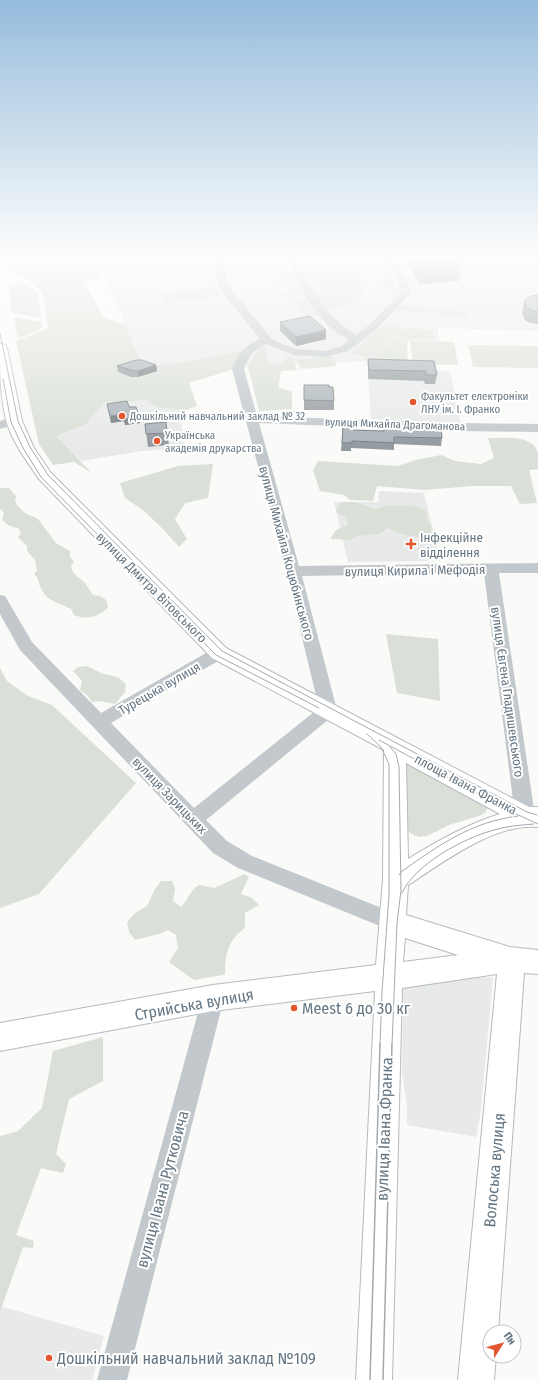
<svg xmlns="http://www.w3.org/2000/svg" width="538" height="1380" font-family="'Fira Sans Condensed',sans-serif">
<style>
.built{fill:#e8e9e9}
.green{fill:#dadfd7}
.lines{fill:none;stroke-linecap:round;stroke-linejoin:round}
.major-casing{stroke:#b5babe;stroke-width:2}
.minor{fill:#c3c8cc;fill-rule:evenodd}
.major{fill:#fff;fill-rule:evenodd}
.tram-far1{stroke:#a2aab0;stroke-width:1}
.tram{stroke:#a2aab0;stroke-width:1.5}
.wall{fill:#929a9f}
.shaded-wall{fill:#777d82}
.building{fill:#aab3b9;stroke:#777d82}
.poi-dot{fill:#e4572e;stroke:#fff;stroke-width:1.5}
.labels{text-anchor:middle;stroke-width:4;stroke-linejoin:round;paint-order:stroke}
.far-poi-label{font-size:11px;fill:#657683;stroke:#fff;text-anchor:start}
.far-street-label{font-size:11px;fill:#657683;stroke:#fff}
.poi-label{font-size:13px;fill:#657683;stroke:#fff;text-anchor:start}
.street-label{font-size:13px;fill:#657683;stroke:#fff}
.near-street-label{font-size:16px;fill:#657683;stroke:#fff}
.near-poi-label{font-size:16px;fill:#657683;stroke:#fff;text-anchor:start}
</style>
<rect width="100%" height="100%" fill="#fafaf8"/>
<!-- built -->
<path class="built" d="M97,257H538V331L438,328L439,342L410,341L384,360L259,367L164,365L145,363L139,356Z
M368,368L447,371L451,375L453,384L461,424L371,421Z
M147,400L157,407L180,409L184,448L142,451L81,461L56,436L86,424L104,403Z
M379,491L424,493L441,561L348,562L334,502H378Z
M493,977L481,1110L476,1137L407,1125V1106L402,1072L403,983Z
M0,1306L104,1336L92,1380H0Z"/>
<!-- green -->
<path class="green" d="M16,257H86L87,263H100L102,277L84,281L104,318L126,325C130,334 137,359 146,363C164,370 224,354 245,350L234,369L189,383L197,406L186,410L157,407L147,400L104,403L86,424L56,436L92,473L74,462L53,465L39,444L16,341L48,328L42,291L11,268Z
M366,257H380L399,291L394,298H390L391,291L378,289L377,281L383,279L387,274Z
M297,258C316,258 337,260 354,270C388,291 343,307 325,310L313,287L317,284L309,281Z
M278,273L296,274L299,282L289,284L275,281Z
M24,282L38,293L41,318L12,313L9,286Z
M299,286L303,287L307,295L288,298L281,293L288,290L290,287Z
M216,287L221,294L213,297L167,303L164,301L159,295Z
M309,299L318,315L309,317L292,302Z
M397,306L467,312V316L396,310Z
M14,317L41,322L42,328L18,339Z
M385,324L404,329L370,358L351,353Z
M408,328L433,331V339H407L408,364L368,367L366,363Z
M410,341L454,342L458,365L413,364Z
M264,343L269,364L285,363L286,358L292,357L297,370L281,371L278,387L292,392V409L259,411L248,367L260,345Z
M468,345L538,346V368L473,367Z
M332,356L337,366L301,369L297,360Z
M488,438C503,438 533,434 538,453C538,457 538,464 538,469L529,470L537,503L520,504L511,486H472L424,490L377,486L373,501L350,500L344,495L320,491L313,470L318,461L398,466L416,460L441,455L455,461L481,464L494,458Z
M213,464L208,498L185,503L175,519L187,539L179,547L163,529L144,511L125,498L120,483L178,466Z
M0,488H9L16,496L15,500L17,505L25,513L38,519L56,543L70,551V557L74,562L71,565C73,577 79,576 85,583C88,587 90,591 93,595C101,596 107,597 108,607C99,617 86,620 74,615L71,609C60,603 48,602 42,590C38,584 39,579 34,573L37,571L35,560L27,551V546L18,537L21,533L18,528C11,527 6,525 2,519L4,513L0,509Z
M346,502H355L375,509C390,504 415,503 427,512L426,517L432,528L429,535C414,540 401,533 387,528L380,534L357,536L349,540L332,539L331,537L336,530L348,525L347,518L336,512L340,503Z
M386,634L438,639L440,701L397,693Z
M87,666C92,668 96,671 101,673C113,677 118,674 126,685L125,692L115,704L99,701L92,702L87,695L80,690L82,681L73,671L78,667Z
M0,668L7,681L28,696L52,705L136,783L39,894L0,908Z
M408,763L485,804L487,808L486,812L479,816L449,825L427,836L420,837L413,835L405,828V765Z
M245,874L249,877L241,894L252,898L259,905L245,913V928C228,940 225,954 225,974L223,975L194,980L169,962L178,948L176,935L168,930L162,933L135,940L129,932L127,922L135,913L147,906L155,889L161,881H172L175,889L173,901L181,907C188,900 190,890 199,885L214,888Z
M103,1037V1081L69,1099L56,1154L66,1164L63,1173L41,1168L16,1235L34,1241L33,1248L23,1247L0,1312V1136L18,1131L42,1108L53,1051Z"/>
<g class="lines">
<!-- major casing -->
<g class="major-casing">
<path id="major" d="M0,257H8L4,263L0,265Z
M0,344L5,345L7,348L22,421L34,448L51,473L226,648L529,807H538V827C494,823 444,862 408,885L406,915L510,947L538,950V974L524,973L498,1332H490V1356H496L494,1380H458L497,974L402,988L392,1380H356L375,991L213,1011L0,1051V1023L213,985L376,965L383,879L384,750L212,658L39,479C27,461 12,442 6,420C0,395 0,370 0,344ZM406,763L500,814C467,824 438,841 408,859ZM405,938L458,955L403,962Z"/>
</g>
<!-- minor -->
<path class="minor" d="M214,257H223L227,281L230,288L271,338L282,344L296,349L324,351L340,347L349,340C343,336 336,333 331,328C311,310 295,281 287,257H295C313,290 323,314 356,335L368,326L402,292L388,263L383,257H392L395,260L412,292L376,330L348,351L324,357L294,355L266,344C254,349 248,357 244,369L257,416L459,423L538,424V432L459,431L259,423L299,566L538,563V573H499L535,816L532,822L525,824L518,822L515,816L484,573L302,576L337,710L334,715L206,820L227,841L252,856L399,915L403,922L399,929L392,931L238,868L213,853L20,650L0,614V595L5,596L32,642L101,713L213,649L219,647L225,649L227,653L225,657L111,723L194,808L319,708L286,571L232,369C238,355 246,344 260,339L220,289L217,281Z
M14,417L18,418L20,421L18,424L0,429V421Z
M213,987L221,990L224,998L127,1380H97L202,998L205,990Z"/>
<!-- major -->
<use href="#major" class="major"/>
<!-- tram-far1 -->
<path class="tram-far1" d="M0,270L4,257
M0,333L18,421L30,447L48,475L222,651L527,812L537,815
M3,379L11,422L23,448L41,477L216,655L319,708
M367,734L381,747L389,764V895L382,992L380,1045
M379,740L514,813L538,824
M390,747L396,754L399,767L401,890L397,923L392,1045
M399,875L401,872C439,845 471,822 518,816
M402,893C415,864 464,838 494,830C507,826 521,825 534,824"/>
<!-- tram -->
<path class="tram" d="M370,1380L380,1044
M383,1380L392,1044"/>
</g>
<!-- wall -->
<path class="wall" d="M406,257H454L461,266L459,281L420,284L406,261Z
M538,295V324L530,323L525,320L522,313L524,301Z
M280,322L326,339L296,346L280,331Z
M368,359L434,361L437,375L435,384H425L424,381L368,379Z
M156,365L157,371L138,377H131L118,372L117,366Z
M304,385L329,387L334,401V410H304Z
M107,404L129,407L140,423L125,425L124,421L111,423Z
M145,424L167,433L169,445L148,447Z
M343,425L353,430L383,431L384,426L442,438L441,446L394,444V450L351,448V451H341Z"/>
<!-- shaded-wall -->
<path class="shaded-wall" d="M326,330V339L296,346V337Z
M156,365L157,371L138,377V371Z
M123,415L124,421L111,423L110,416Z
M139,417L140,423L125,425L124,419Z"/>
<!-- building -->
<path class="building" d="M415,257H454L461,266L422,268Z
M538,295V312L532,311L527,308L524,301L531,296Z
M310,316L326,330L296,337L280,322Z
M368,359L434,361L437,375H426V371L369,370Z
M136,360H142L156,365L138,371L131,370L117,366Z
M304,385H329V387H333L334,401L304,400Z
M127,401L129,407H136L139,417L124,419L123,415L110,416L107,404Z
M166,422L167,433L146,434L145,424Z
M343,425H353V430L384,431V426L441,428L442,438L394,437V443L352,441V443H342Z"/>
<!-- sky -->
<linearGradient id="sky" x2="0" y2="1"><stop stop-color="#96bcdc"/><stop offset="0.57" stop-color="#fdfdfc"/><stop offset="1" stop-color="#fdfdfc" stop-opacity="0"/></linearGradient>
<rect width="538" height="450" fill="url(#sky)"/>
<!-- markers -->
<g class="poi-dot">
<circle cx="413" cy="402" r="4"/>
<circle cx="122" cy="416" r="4"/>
<circle cx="157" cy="441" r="4"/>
<path d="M409 538h4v4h4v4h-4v4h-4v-4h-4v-4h4z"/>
<circle cx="294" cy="1008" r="4"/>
<circle cx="49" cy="1358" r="4"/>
</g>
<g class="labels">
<!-- far-poi labels -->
<g class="far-poi-label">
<text x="421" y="400">Факультет електроніки<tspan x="421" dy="13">ЛНУ ім. І. Франко</tspan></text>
<text x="130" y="420">Дошкільний навчальний заклад № 32</text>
<text x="165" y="439">Українська<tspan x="165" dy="13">академія друкарства</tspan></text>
</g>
<!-- far-street labels -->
<g class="far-street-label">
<text transform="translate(395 424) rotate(2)" y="4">вулиця Михайла Драгоманова</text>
</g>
<!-- poi labels -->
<g class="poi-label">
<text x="420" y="542">Інфекційне<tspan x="420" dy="15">відділення</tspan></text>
</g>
<!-- street labels -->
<g class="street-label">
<text transform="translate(287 553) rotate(75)" y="5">вулиця Михайла Коцюбинського</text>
<text transform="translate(415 570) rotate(-1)" y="5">вулиця Кирила і Мефодія</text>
<text transform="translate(152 587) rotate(45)" y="5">вулиця Дмитра Вітовського</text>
<text transform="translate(159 688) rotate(-30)" y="5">Турецька вулиця</text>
<text transform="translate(508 692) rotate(82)" y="5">вулиця Євгена Гладишевського</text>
<text transform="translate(466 784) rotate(28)" y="5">площа Івана Франка</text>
<text transform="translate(170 795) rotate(46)" y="5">вулиця Зарицьких</text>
</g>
<!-- near-street labels -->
<g class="near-street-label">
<text transform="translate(194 1004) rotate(-10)" y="6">Стрийська вулиця</text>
<text transform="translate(384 1129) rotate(-88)" y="6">вулиця Івана Франка</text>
<text transform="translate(494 1170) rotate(-85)" y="6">Волоська вулиця</text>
<text transform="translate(162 1189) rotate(-75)" y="6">вулиця Івана Рутковича</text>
</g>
<!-- near-poi labels -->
<g class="near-poi-label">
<text x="302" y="1014">Meest 6 до 30 кг</text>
<text x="57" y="1364">Дошкільний навчальний заклад №109</text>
</g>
</g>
<!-- north arrow -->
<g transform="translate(502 1344) rotate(54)"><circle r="19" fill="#ffffff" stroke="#c1c8cd"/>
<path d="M0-3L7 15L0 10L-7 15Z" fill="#e4572e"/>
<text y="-6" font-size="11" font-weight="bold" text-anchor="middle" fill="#657683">Пн</text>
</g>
</svg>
